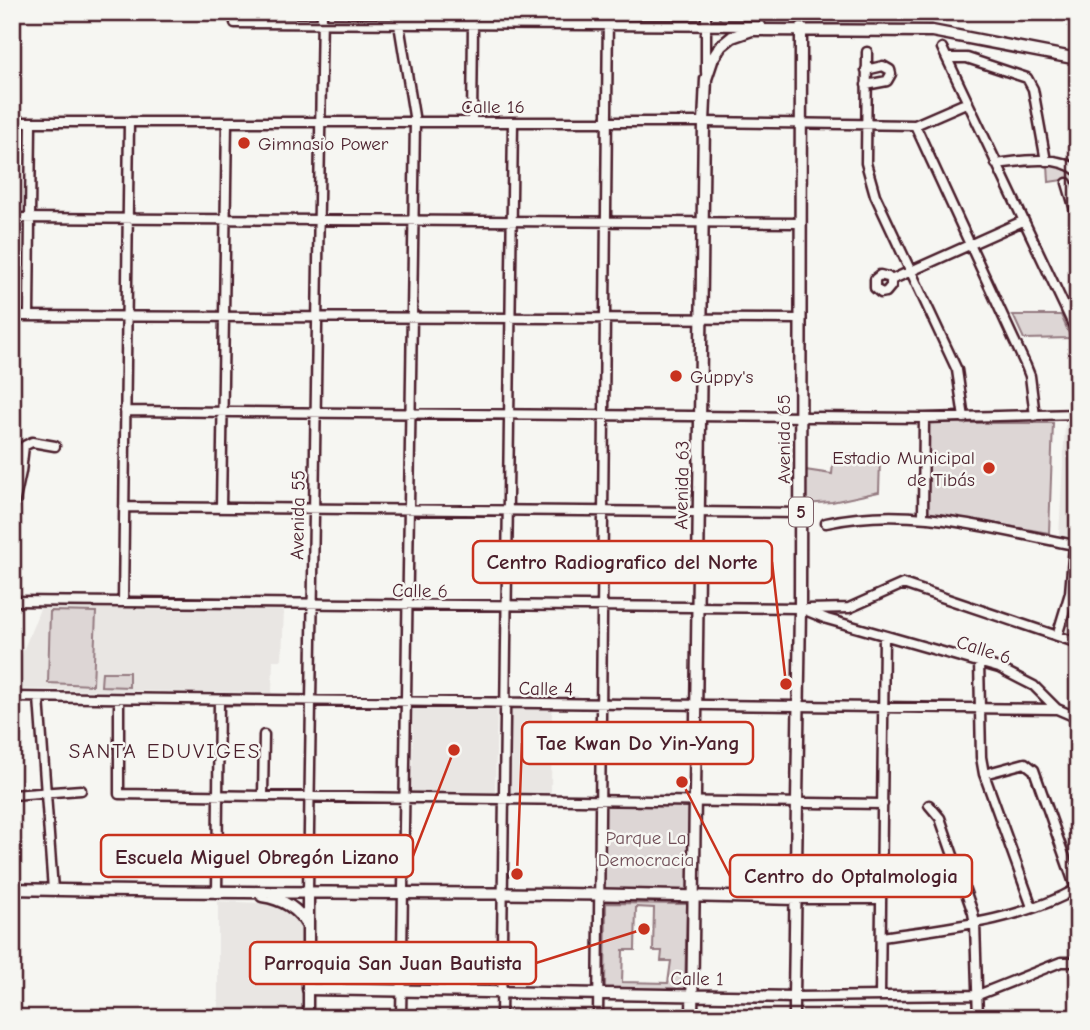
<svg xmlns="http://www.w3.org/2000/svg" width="1090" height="1030" font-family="'Comic Neue',sans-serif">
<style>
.built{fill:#e9e6e3}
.green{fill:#ddd6d5;stroke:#947a80;stroke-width:2;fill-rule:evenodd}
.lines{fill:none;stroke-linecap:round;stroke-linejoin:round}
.minor-casing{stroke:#4a1f2b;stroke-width:13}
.major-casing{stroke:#4a1f2b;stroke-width:15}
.minor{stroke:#f6f6f2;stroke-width:8}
.major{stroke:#f6f6f2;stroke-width:10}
.poi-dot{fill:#c8321e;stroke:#f6f6f2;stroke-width:2.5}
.labels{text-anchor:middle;stroke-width:5;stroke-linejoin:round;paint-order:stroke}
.shield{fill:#f6f6f2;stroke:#7e6067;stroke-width:2}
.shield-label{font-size:18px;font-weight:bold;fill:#4a1f2b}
.street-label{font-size:19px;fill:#4a1f2b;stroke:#f6f6f2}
.poi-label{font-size:19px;fill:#4a1f2b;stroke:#f6f6f2;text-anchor:start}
.park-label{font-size:19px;fill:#6f4d56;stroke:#f6f6f2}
.neighbourhood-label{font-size:21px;letter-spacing:2px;fill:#4a1f2b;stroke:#f6f6f2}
.leader{fill:none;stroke:#c8321e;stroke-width:2.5}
.callout-dot{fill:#c8321e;stroke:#f6f6f2;stroke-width:2.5}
.callout{fill:#f6f6f2;stroke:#c8321e;stroke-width:2.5}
.callout-label{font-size:21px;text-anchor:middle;font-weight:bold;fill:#4a1f2b}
</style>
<rect width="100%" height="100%" fill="#f6f6f2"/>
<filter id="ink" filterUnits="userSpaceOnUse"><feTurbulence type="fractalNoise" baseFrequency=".0143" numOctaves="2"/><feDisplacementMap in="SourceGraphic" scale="14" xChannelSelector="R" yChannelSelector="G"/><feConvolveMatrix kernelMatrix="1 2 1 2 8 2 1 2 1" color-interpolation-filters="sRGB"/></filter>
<g filter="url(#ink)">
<!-- built -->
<path class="built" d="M1078,424V535L1059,536L1065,425Z
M41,606L284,609L282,660H273L272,693L12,689V679Z
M413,707L497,708L495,793L412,792Z
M510,707H552L551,793L509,794Z
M218,901L278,904L297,915L304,928L303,1018H218Z"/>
<!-- green -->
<path class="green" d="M718,12H761V22H723L719,18Z
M1048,164C1070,167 1078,168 1078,193H1074L1062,180L1049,182Z
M1013,315H1061L1071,338L1024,339Z
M928,423H1053L1049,533L926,512Z
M834,452L880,459L879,492L832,502L804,504L805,470L832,474Z
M50,611L96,612L93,685L48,683Z
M102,672H129V687L101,686Z
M601,804H692L690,891L600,890Z
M606,903L687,904L685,989H605ZM636,907L654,908L653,951H662L661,961H671L668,983L622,982L623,950H635Z"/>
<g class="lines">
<!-- minor casing -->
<g class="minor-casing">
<path id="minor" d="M397,12L415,122L401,1018
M235,23L761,26
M942,48L1078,335
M867,52L866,163L875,195L957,370L964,418
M947,58H967L1027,78L1033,89L1046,161
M866,70L883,66L890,70L891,74L887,81L866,85
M706,72V12
M12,122H704L915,125L968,102
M472,122L473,24
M915,125L1026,366L1030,376L1035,416
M996,164C1021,161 1057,154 1078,171
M1067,183L1078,220
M12,218L801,223
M891,280V286L886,292L881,293L875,288V279L880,275L888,277L891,280L1023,221
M12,316L801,319
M29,316L31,122
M125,411L924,418L1078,414
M124,507L801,513
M221,508L227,122
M12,514L21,472L24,446L32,442L55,446
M923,516L924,418
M826,523C911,504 990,529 1074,545L1078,544
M12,601L800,608L827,619L999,668L1034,686L1057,709
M123,602L129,122
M808,609L849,608L903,584L1078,643
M1057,636L1070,593L1074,545
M979,661L981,757L984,774L1032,907
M12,697L1057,709L1078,718
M39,698L53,890
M119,699V794L883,804
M984,774L1025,763L1034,770L1076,889
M12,795L81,790
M263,796L264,735
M929,805L940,818L973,913L975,924L978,1018
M308,891L322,12
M217,893L219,700
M796,899H881
M881,937C944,928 1022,921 1078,888
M880,996L884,636
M308,1018V989
M501,1018L513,122
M598,1018L608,12
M794,1018V997L978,995L1061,962H1078"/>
</g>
<!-- major casing -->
<g class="major-casing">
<path id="major" d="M12,889C274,895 534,890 796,899
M308,891V989L794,997L800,608L801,28
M262,896C283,899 298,908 308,926
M692,1018L704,122L706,79L713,58L721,46L732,37L752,30L932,31L1078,59"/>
</g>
<!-- minor -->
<use href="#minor" class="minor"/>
<!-- major -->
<use href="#major" class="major"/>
</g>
</g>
<!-- markers -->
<g class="poi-dot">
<circle cx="244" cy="143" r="7"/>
<circle cx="676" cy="376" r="7"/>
<circle cx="989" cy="468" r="7"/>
</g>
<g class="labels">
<!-- shield labels -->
<rect class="shield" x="789" y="497.5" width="24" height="29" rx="5"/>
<g class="shield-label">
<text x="801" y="518">5</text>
</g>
<!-- street labels -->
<g class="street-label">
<text x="493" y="113">Calle 16</text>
<text transform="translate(783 439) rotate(-90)" y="7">Avenida 65</text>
<text transform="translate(681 485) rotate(-89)" y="7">Avenida 63</text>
<text transform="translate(297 515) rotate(-89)" y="7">Avenida 55</text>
<text transform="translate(420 590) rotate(1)" y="7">Calle 6</text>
<text transform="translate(984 649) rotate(18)" y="7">Calle 6</text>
<text transform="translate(546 688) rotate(1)" y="7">Calle 4</text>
<text transform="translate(697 978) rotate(1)" y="7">Calle 1</text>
</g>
<!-- poi labels -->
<g class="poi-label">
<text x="258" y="150">Gimnasio Power</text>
<text x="690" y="383">Guppy's</text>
<text x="975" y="464" text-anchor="end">Estadio Municipal<tspan x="975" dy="22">de Tibás</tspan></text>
</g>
<!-- park labels -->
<g class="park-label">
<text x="646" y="844">Parque La<tspan x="646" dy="22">Democracia</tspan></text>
</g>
<!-- neighbourhood labels -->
<g class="neighbourhood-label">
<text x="165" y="758">SANTA EDUVIGES</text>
</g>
</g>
<!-- callouts -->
<path class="leader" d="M786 684L772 562M517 874L522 743M454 750L413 856M682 782L730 876M644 929L536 963"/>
<g class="callout-dot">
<circle cx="786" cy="684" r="7"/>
<circle cx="517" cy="874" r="7"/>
<circle cx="454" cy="750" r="7"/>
<circle cx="682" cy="782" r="7"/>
<circle cx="644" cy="929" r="7"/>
</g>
<g class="callout">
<rect x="473" y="541" width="299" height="42" rx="7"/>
<rect x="522" y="722" width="231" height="42" rx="7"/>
<rect x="101" y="835" width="312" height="42" rx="7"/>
<rect x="730" y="855" width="242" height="42" rx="7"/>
<rect x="250" y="942" width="286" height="42" rx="7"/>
</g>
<g class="callout-label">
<text x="622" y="569">Centro Radiografico del Norte</text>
<text x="638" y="750">Tae Kwan Do Yin-Yang</text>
<text x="257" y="864">Escuela Miguel Obregón Lizano</text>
<text x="851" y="883">Centro do Optalmologia</text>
<text x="393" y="970">Parroquia San Juan Bautista</text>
</g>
<!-- margin -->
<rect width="1090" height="1030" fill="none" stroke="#f6f6f2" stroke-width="42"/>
<rect x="21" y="21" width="1048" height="988" fill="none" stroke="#4a1f2b" stroke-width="2.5" filter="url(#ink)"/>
</svg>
